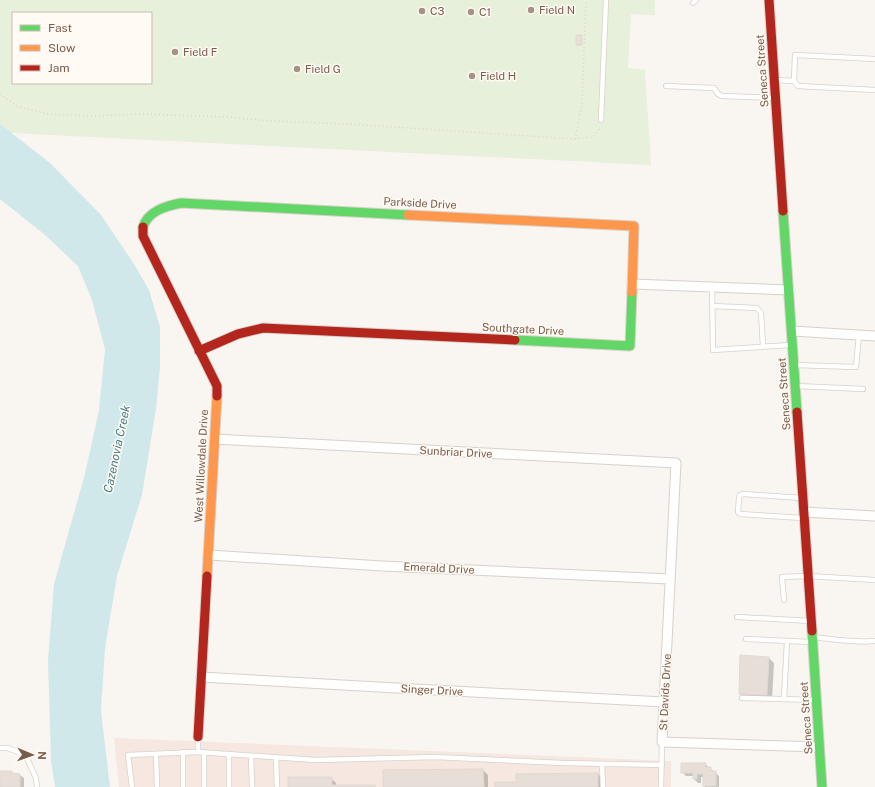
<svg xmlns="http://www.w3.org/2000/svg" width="875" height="787" font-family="'Public Sans',sans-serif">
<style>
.commercial{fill:#f6e8e1}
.green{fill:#e7f0db;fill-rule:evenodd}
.water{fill:#d0e8ea}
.shadow{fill:#0003}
.building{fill:#e6ded7;stroke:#e2d8d2}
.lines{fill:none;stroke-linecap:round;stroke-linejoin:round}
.lane-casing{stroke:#d7d1cb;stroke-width:6}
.street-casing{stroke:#d7d1cb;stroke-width:11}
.fast-casing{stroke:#d9d2cb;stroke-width:11}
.slow-casing{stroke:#d9d2cb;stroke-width:11}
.jam-casing{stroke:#d9d2cb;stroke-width:11}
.path{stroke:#dcd5d0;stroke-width:1.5;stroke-dasharray:1 3;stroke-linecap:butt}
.lane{stroke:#fefefd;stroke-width:4.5}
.street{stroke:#fefefd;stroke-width:9}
.fast{stroke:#63d668;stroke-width:9}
.slow{stroke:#ff974d;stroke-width:9}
.jam{stroke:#b3261e;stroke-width:9}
.poi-dot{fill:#a69286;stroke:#fffaf3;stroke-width:1.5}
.labels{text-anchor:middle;stroke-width:3;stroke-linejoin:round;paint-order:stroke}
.poi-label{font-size:11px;fill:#7a5c4d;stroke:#fffaf3;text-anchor:start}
.street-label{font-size:11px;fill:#7a5c4d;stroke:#fffaf3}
.water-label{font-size:12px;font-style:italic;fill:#437c86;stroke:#fffaf3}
</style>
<rect width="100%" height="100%" fill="#f9f5f0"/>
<!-- commercial -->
<path class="commercial" d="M114,738L671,761V787H119Z"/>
<!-- green -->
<path class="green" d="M0,0H655V15L631,14L628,68L645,70L651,165L11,133L0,124ZM13,13H151V83H13Z"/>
<!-- water -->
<path class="water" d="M0,124L50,163L101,215L134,264L149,290L160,327V367L156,409L142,495L117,576L105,648L101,711L110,787H55L51,761L48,660L54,584L85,474L99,410L105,349L92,300L78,266L44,234L0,199Z"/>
<!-- shadow -->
<path class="shadow" d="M769,658L774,663L772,700L745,699L740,694Z
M705,764L719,776V787H705L704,785V777H701V783H698L694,779V776H686L682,772Z
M483,770L488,775V787H384Z
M0,771L20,775L24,778V787H0Z
M598,774L603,779V787H496L517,783Z
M331,778L336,783L337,786H374L376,787H289Z"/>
<!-- building -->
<path class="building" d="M576,35H582V45H576Z
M740,655L769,657L767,695L739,694Z
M681,763H706L705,767H711V771H716V786H703V774H697V779H693V773H681Z
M483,769L484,787H383V770Z
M0,771H12V773L20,774V787H0Z
M598,773V787H495L494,782H516V774Z
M288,777H332V785H375V787H288Z"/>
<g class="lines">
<!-- lane casing -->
<g class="lane-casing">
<path id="lane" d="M693,3L696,0
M875,59L795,55L794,81L798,86L875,90
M775,80L794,81
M666,86L714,88L718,94L722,96L774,98
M601,120L606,0
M712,287L713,350L791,345
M712,306L757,308L761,313L763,346
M794,365L856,367L859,335
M796,386L863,389
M801,498L744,494L740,495L739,498L738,512L740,514L803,518
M784,600L782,577L808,576L875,580
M737,617L811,621
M812,637C833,639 854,643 875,641
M746,639L811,642
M742,698L815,700
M784,699L787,641
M198,737V752L316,760L435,757L563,763L662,765
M0,748H7L25,754L36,778L37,787
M183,752V787
M156,754L157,787
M229,754V787
M251,756L252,787
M276,757L277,787
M602,764L603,787
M132,787L128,755L198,752
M204,787V752
M661,787L662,742"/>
</g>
<!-- street casing -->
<g class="street-casing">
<path id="street" d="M632,284L789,290
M792,331L875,336
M214,439L676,463L662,742L819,747
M804,512L875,516
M209,555L382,566L670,579
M201,677L378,687L664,702"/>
</g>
<!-- fast casing -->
<g class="fast-casing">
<path id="fast" d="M783,211L797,412
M143,227C148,211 166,206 181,203L408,215
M515,340L630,346L632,292
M812,631L822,787"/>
</g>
<!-- slow casing -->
<g class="slow-casing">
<path id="slow" d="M408,215L634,226L632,292
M207,576L217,396"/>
</g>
<!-- jam casing -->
<g class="jam-casing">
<path id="jam" d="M769,0L783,211
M143,227V236L217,386V396
M199,351L238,334L263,328L515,340
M797,412L812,631
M198,737L207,576"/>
</g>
<!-- path -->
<path class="path" d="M0,94L17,106L47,114L92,116L143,114L228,117L272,121L349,124L575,139L593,137L601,127
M575,139L582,104L586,0"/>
<!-- lane -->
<use href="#lane" class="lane"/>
<!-- street -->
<use href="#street" class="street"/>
<!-- fast -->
<use href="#fast" class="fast"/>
<!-- slow -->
<use href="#slow" class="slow"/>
<!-- jam -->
<use href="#jam" class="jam"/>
</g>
<!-- markers -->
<g class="poi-dot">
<circle cx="531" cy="10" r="4"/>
<circle cx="422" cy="11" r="4"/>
<circle cx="471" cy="12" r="4"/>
<circle cx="175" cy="52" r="4"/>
<circle cx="297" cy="69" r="4"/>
<circle cx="472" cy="76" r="4"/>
</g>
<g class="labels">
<!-- poi labels -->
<g class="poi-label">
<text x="539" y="14">Field N</text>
<text x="430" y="15">C3</text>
<text x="479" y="16">C1</text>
<text x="183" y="56">Field F</text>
<text x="305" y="73">Field G</text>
<text x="480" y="80">Field H</text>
</g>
<!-- street labels -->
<g class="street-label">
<text transform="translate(762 71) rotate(-94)" y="4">Seneca Street</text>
<text transform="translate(420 203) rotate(3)" y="4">Parkside Drive</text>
<text transform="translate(523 329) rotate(3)" y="4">Southgate Drive</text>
<text transform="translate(784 394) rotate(-94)" y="4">Seneca Street</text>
<text transform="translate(456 452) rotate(3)" y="4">Sunbriar Drive</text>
<text transform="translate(201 466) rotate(-87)" y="4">West Willowdale Drive</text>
<text transform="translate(439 568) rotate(3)" y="4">Emerald Drive</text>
<text transform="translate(432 690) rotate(3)" y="4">Singer Drive</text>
<text transform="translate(665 692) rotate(-87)" y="4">St Davids Drive</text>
<text transform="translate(806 718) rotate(-94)" y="4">Seneca Street</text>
</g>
<!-- water labels -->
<g class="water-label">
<text transform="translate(117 449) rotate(-78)" y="4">Cazenovia Creek</text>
</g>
</g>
<!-- legend -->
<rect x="12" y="12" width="140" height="72" fill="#fffaf3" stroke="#cabbb1"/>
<rect x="20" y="25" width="20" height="6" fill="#63d668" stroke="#cabbb1"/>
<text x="48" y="32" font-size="12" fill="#7a5c4d">Fast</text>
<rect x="20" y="45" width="20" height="6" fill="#ff974d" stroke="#cabbb1"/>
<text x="48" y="52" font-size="12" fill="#7a5c4d">Slow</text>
<rect x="20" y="65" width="20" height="6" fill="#b3261e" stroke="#cabbb1"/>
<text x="48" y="72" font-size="12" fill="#7a5c4d">Jam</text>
<!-- north arrow -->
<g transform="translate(32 755) rotate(92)" stroke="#fffaf3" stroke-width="3" paint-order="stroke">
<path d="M0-3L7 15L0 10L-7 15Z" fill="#7a5c4d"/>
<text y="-6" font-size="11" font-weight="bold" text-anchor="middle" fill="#7a5c4d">N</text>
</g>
</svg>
